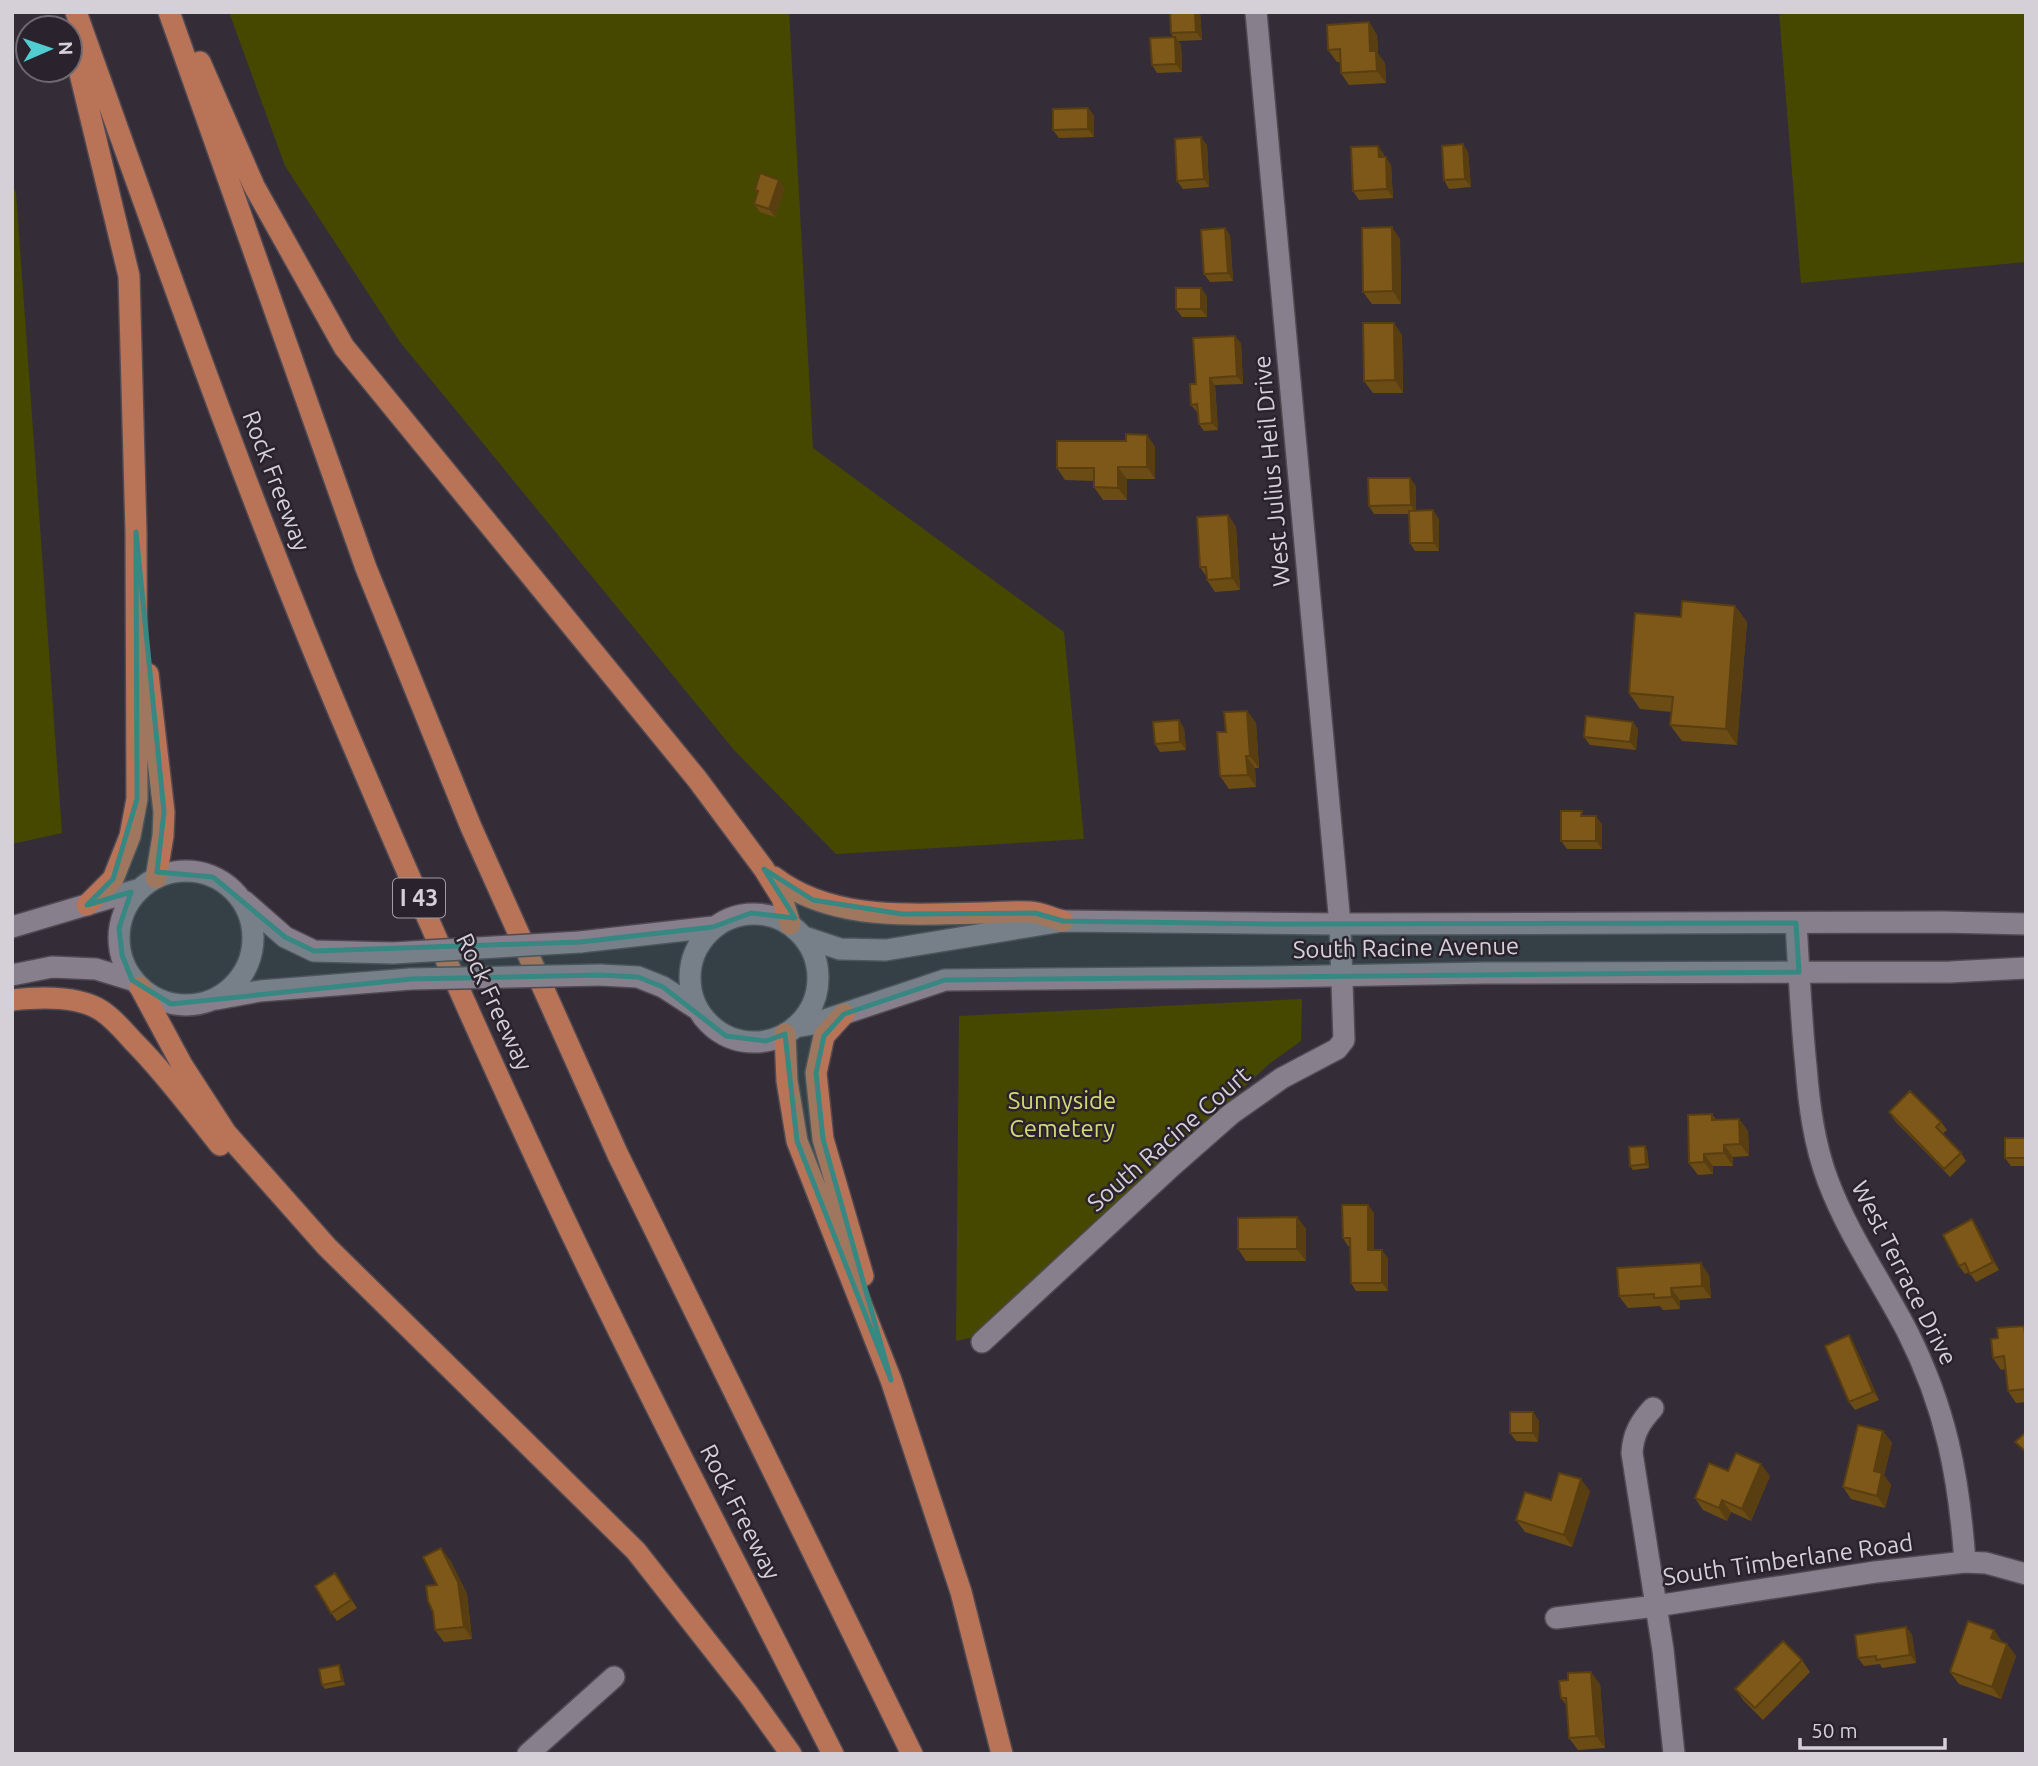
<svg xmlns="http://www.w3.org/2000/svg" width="2038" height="1766" font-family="Ubuntu,sans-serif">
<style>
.green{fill:#464800}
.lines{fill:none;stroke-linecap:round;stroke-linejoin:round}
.street-casing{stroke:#504952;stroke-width:24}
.secondary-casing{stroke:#504952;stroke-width:24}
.highway-casing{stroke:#504952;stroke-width:24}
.street{stroke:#877f8b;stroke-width:21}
.secondary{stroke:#877f8b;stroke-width:21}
.highway{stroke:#b97357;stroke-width:21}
.secondary-bridge-casing{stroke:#504952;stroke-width:24;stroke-linecap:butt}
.secondary-bridge{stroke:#877f8b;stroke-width:21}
.wall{fill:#6c4c15}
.shaded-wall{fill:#583e11}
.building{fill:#7d5818;stroke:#583e11;stroke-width:2}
.marked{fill:#378883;fill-opacity:0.2;stroke:#378883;stroke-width:5;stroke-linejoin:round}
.labels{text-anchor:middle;stroke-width:5;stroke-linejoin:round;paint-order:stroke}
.shield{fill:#2a232d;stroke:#a29ca4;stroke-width:2}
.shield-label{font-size:23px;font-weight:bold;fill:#d5d0d7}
.street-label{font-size:24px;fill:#d5d0d7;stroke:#2a232d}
.park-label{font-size:24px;fill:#d4d978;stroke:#2a232d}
</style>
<rect width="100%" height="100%" fill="#342d37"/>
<!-- green -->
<path class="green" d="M229,12H789L813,448L1064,632L1084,839L836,854L734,750L400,342L285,166Z
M1779,12H2026V262L1801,283Z
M12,183L16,193L62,833L12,844Z
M1302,999L1301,1041L1269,1064L978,1336L956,1341L959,1016Z"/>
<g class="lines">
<!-- street casing -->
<g class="street-casing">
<path id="street" d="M1796,923C1799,971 1801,1019 1806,1066C1809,1105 1814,1144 1828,1181C1848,1234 1881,1281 1907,1331C1946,1408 1959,1477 1965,1562
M982,1342L1173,1165L1231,1114L1282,1078L1337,1049L1344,1040L1340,924L1256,12
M1653,1408C1640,1422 1633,1434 1632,1453L1663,1650L1674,1754
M1556,1618L1656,1606L1875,1572L1965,1562L1986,1563L2026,1574
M528,1754L614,1677"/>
</g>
<!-- secondary casing -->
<g class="secondary-casing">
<path id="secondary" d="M119 938a67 67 0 1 1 134 0a67 67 0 1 1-134 0Z
M244,901L285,937L314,951L393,953
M690 978a64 64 0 1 1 128 0a64 64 0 1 1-128 0Z
M12,927L140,889
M804,937L840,949L886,950L1063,921L1340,924L1943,922L2026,924
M580,942L713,927
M12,975L52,967L96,969L132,980
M600,975L638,977L663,987L697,1009
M217,999L260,991L411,979
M795,1027L813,1024L945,980L1271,977L1485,973L1950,972L2026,968"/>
</g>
<!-- highway casing -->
<g class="highway-casing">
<path id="highway" d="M76,12C163,255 248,499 349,736C415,891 483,1046 555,1199C643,1386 739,1569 833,1754
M169,12L366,568L471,827L618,1155L912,1754
M70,32L129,276L136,532L137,799L130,836L113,879L87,905
M200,62L254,186L344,347L697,779L764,869L782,898L790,924
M148,674L164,812L163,836L156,878
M774,877C833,922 913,914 983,913C1000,913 1021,910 1037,913C1046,915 1055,919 1063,921
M140,987L182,1065L226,1133L327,1247L636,1551L749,1695L791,1754
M12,1000C39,997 78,995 102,1011C114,1019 124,1031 133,1041C165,1073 192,1110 220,1145
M844,1014L824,1036L816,1073L823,1139L863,1276
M785,1034L787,1081L797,1141L891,1380L961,1592L1002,1754"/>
</g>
<!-- street -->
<use href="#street" class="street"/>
<!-- secondary -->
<use href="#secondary" class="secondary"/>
<!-- highway -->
<use href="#highway" class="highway"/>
<!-- secondary-bridge casing -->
<g class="secondary-bridge-casing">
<path id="secondary-bridge" d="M393,953L580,942
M411,979L600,975"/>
</g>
<!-- secondary-bridge -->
<use href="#secondary-bridge" class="secondary-bridge"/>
</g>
<!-- wall -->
<path class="wall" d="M1170,12H1200L1202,40L1178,41L1181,45L1182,72L1157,73L1152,65L1173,37L1171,33Z
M1369,22L1377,35L1378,54L1385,63L1386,83L1349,85L1341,73L1340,62H1337L1328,50Z
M1088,108L1094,116V137L1059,138L1053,130Z
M1207,145L1209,187L1183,189L1177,181Z
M1468,152L1471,187L1449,189L1444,180Z
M1384,154V157L1391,165L1393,198L1359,200L1353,191Z
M779,180L785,188L775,217L760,212L754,204L757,194L755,190Z
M1225,228L1230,236L1233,281L1210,282L1204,274Z
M1400,239L1401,304H1372L1363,292Z
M1207,296V317H1182L1176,309Z
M1402,335L1403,393H1373L1364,381Z
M1241,343L1243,384L1215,385L1218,430L1204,431L1199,424L1198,412H1197L1191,405L1196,384Z
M1147,435L1155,447V479H1127V500H1103L1094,487V481L1065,480L1057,468L1126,441Z
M1416,486V511L1439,519V551H1415L1410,543L1409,514H1374L1369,506Z
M1228,515L1236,527L1240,590L1215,592L1207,580L1206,576L1200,567Z
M1735,606L1747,622L1737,745L1682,741L1670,725L1672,712L1640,709L1629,693L1681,617Z
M1247,711L1256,723L1259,768H1255L1256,787L1229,789L1220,776L1226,732Z
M1633,722L1638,730L1636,750L1590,745L1584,737Z
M1184,728L1186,750L1160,752L1155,744Z
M1602,824V849H1567L1561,841Z
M1889,1112L1941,1122L1947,1130L1942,1134L1961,1153L1966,1161L1950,1177L1895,1121Z
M1712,1114L1716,1120L1739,1119L1748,1131L1749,1156L1733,1157V1166H1713V1174L1698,1175L1689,1163Z
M2026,1138V1167L2025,1166H2011L2005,1158Z
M1647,1150L1649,1168L1633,1170L1630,1166Z
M1368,1205L1374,1213V1250L1388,1258V1291H1356L1351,1283L1350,1246H1348L1343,1238Z
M1297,1217L1306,1229V1261H1246L1238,1249Z
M1972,1219L1977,1227L1999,1270L1976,1282L1969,1272L1965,1274L1959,1266Z
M1709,1275L1711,1298L1680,1300V1309L1663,1310L1660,1306L1628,1308L1619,1296Z
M2026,1328V1402L2016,1403L2008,1391L2005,1369L2001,1370L1993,1358L1998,1338Z
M1849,1335L1854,1344L1879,1400L1855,1410L1849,1402Z
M1533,1412L1539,1421L1538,1442L1516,1441L1510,1433Z
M1883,1431L1892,1443L1884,1475L1891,1485L1885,1508L1851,1499L1843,1487Z
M1728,1471L1770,1476L1751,1521L1731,1512L1727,1521L1703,1510L1695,1498Z
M1590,1491L1572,1547L1525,1532L1516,1520L1551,1500Z
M450,1560L467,1594L472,1639L444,1642L435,1630L437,1585Z
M340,1582L357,1608L337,1621L331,1613Z
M1906,1627L1912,1635L1916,1663L1882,1668L1880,1664L1864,1666L1858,1658Z
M1994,1630L2002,1642L2007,1644L2016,1656L2001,1699L1959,1684L1950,1672Z
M1802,1660L1810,1672L1763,1720L1744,1701L1735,1689Z
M339,1665L341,1669L345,1685L325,1689L322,1685Z
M1568,1680L1600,1684L1605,1748L1578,1750L1569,1738L1567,1706L1561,1698Z"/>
<!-- shaded-wall -->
<path class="shaded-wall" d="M1195,12H1200L1202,40L1196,32Z
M1369,22L1377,35L1378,54L1385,63L1386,83L1377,71L1370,51Z
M1175,37L1181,45L1182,72L1176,64Z
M1088,108L1094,116V137L1088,129Z
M1201,137L1207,145L1209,187L1204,179Z
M1463,144L1468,152L1471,187L1465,179Z
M1378,146L1384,154L1385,166L1379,157Z
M1386,157L1391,165L1393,198L1387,189Z
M779,180L785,188L775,217L769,209Z
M1392,227L1400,239L1401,304L1393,291Z
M1225,228L1230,236L1233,281L1228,273Z
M1201,288L1207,296V317L1201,309Z
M1394,323L1402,335L1403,393L1395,380Z
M1235,336L1241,343L1243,384L1237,376Z
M1210,378L1215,385L1218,430L1212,423Z
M1147,435L1155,447V479L1147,467Z
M1118,467L1127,479V500L1118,488Z
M1410,478L1416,486V513L1411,505Z
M1433,510L1439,519V551L1434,543Z
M1228,515L1236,527L1240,590L1232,578Z
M1735,606L1747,622L1737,745L1726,729Z
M1247,711L1256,723L1259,768L1250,756Z
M1179,720L1184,728L1186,750L1180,742Z
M1633,722L1638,730L1636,750L1630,742Z
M1246,756L1255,768L1256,787L1248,775Z
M1596,816L1602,824V849L1596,841Z
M1739,1119L1748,1131L1749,1156L1740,1144Z
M1724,1145L1733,1157V1166L1724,1153Z
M1645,1146L1647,1150L1649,1168L1646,1164Z
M1704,1154L1713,1166V1174L1704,1162Z
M1368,1205L1374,1213V1258L1368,1250Z
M1297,1217L1306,1229V1261L1297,1249Z
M1972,1219L1977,1227L1999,1270L1993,1262Z
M1382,1250L1388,1258V1291L1382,1283Z
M1701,1263L1709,1275L1711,1298L1702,1286Z
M1671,1288L1680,1300V1309L1672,1297Z
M1849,1335L1854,1344L1879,1400L1873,1392Z
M1533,1412L1539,1421L1538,1442L1533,1433Z
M1883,1431L1892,1443L1884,1475L1891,1485L1885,1508L1877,1496L1874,1471Z
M1761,1464L1770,1476L1751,1521L1742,1509Z
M1581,1479L1590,1491L1572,1547L1564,1535Z
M1722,1500L1731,1512L1727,1521L1719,1508Z
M441,1548L450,1560L467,1594L472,1639L464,1627Z
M1906,1627L1912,1635L1916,1663L1910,1655Z
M1994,1630L2002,1642L1991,1638Z
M2007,1644L2016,1656L2001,1699L1992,1687Z
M339,1665L341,1669L345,1685L342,1681Z
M1591,1672L1600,1684L1605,1748L1596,1736Z"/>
<!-- building -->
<path class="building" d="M1170,12H1195L1196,32L1171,33Z
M1369,22L1370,51H1376L1377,71L1341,73L1340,49L1328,50L1327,25Z
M1175,37L1176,64L1152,65L1150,38Z
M1088,108V129L1053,130V109Z
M1201,137L1204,179L1177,181L1175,139Z
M1463,144L1465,179L1444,180L1442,146Z
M1378,146L1379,157H1386L1387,189L1353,191L1351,147Z
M760,173L779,180L769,209L754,204L758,191L755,190Z
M1392,227L1393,291L1363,292L1362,228Z
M1225,228L1228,273L1204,274L1201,230Z
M1176,288H1201V309H1176Z
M1363,323H1394L1395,380L1364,381Z
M1235,336L1237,376L1210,378L1212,423L1199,424L1197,404L1191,405L1190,384H1196L1193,338Z
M1126,434L1147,435V467H1118V488L1094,487V468H1057V441H1126Z
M1368,478H1410L1411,505L1369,506Z
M1433,510L1434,543H1410L1409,511Z
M1228,515L1232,578L1207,580L1206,567H1200L1197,517Z
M1682,601L1735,606L1726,729L1670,725L1673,697L1629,693L1635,613L1681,617Z
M1247,711L1250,756H1246L1248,775L1220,776L1217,732H1226L1224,712Z
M1586,716L1633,722L1630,742L1584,737Z
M1179,720L1180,742L1155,744L1153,722Z
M1561,811H1582L1581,816H1596V841H1561Z
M1910,1091L1941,1122L1936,1127L1961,1153L1944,1169L1889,1112Z
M1712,1114V1120L1739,1119L1740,1144L1724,1145V1153L1704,1154V1162L1689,1163L1688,1115Z
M2005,1138H2026V1165H2025V1158H2005Z
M1645,1146L1646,1164L1630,1166L1629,1147Z
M1342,1205H1368V1250H1382V1283H1351L1350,1238H1343Z
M1297,1217V1249H1238V1218Z
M1972,1219L1993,1262L1970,1274L1965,1263L1959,1266L1943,1235Z
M1701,1263L1702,1286L1671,1288L1672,1297L1654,1298V1294L1619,1296L1617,1268Z
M2024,1326L2026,1342V1389L2008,1391L2004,1356L1993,1358L1991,1339L1998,1338L1997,1328Z
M1849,1335L1873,1392L1849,1402L1825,1346Z
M1510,1412H1533V1433H1510Z
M1858,1425L1883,1431L1874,1471L1882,1473L1877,1496L1843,1487Z
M2026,1432V1452L2015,1442Z
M1736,1453L1761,1464L1742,1509L1722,1500L1719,1508L1695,1498L1709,1463L1728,1471Z
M1559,1473L1581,1479L1564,1535L1516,1520L1525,1492L1551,1500Z
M441,1548L458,1582L464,1627L435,1630L433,1612L428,1601L426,1586L437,1585L423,1557Z
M335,1573L351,1600L331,1613L315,1586Z
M1968,1621L1994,1630L1991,1638L2007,1644L1992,1687L1950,1672Z
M1906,1627L1910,1655L1876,1660V1656L1858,1658L1855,1635Z
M1783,1641L1802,1660L1755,1708L1735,1689Z
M339,1665L342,1681L322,1685L319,1669Z
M1591,1672L1596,1736L1569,1738L1566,1698H1561L1559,1681L1568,1680V1673Z"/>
<!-- marked area -->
<path class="marked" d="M136,532L164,812L157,872L213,877L285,937L314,951L580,942L713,927L751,913L795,918L764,869L813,900L902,914L1035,913L1063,921L1275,924L1796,923L1799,972L945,980L844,1014L824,1036L816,1073L823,1139L891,1380L797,1141L785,1034L766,1041L726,1036L663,987L638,977L600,975L411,979L171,1004L132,980L122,955L119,928L131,892L87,905L113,879L137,799Z"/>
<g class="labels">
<!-- shield labels -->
<rect class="shield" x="393" y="878.5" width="52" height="39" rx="5"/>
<g class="shield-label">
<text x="419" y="906">I 43</text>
</g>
<!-- street labels -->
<g class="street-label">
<text transform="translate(1272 471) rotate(-95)" y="8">West Julius Heil Drive</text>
<text transform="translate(276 481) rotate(69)" y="8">Rock Freeway</text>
<text transform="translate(1406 948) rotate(-1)" y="8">South Racine Avenue</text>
<text transform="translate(494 1002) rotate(65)" y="8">Rock Freeway</text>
<text transform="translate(1169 1139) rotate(-41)" y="8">South Racine Court</text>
<text transform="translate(1904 1273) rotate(63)" y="8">West Terrace Drive</text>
<text transform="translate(740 1512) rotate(63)" y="8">Rock Freeway</text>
<text transform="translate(1788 1560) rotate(-8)" y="8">South Timberlane Road</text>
</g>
<!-- park labels -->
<g class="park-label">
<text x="1062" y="1109">Sunnyside<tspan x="1062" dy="28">Cemetery</tspan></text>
</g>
</g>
<!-- border -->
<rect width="2038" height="1766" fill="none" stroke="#d5d0d7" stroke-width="28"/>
<!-- north arrow -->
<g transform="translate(49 49) rotate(88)"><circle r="33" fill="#2a232d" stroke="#6e6871" stroke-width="2"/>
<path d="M0-5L12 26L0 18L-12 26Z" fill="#51ccd1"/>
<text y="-10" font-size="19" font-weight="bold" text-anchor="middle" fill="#d5d0d7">N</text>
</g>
<!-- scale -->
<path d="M1800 1738v10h145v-10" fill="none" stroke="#d5d0d7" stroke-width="3.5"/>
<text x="1811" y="1738" font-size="21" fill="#d5d0d7" stroke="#2a232d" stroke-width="5" paint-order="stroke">50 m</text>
</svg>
